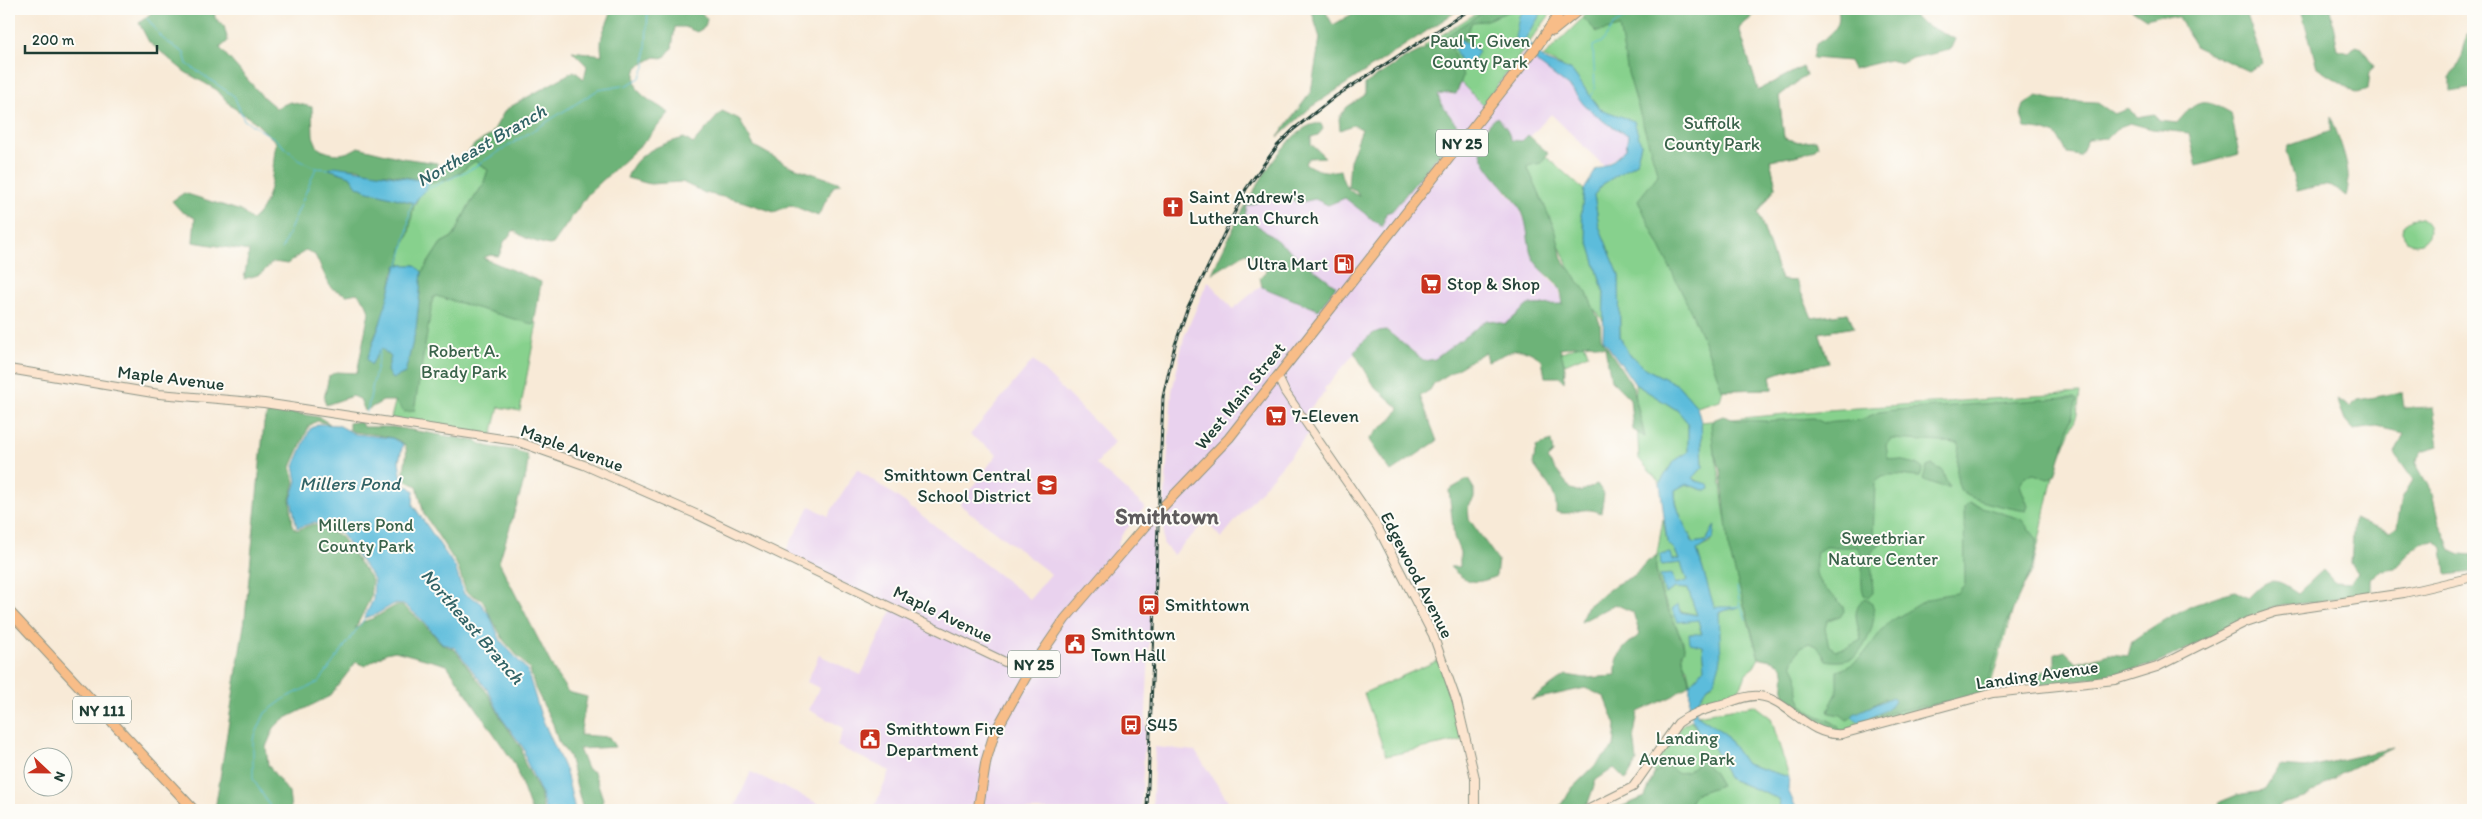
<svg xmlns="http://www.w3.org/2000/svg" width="2482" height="819" font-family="Itim,sans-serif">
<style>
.built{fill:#e9d2ee}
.green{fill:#87d18d;stroke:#538760}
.forest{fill:#6db378;stroke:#467856;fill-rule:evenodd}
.water{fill:#5cbcdb;stroke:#3e7c88}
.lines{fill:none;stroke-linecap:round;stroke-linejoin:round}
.stream{stroke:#5cbcdb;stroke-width:1}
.secondary-casing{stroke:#8c9486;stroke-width:10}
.primary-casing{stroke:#8c9486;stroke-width:11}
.secondary{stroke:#fce5cf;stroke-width:8}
.primary{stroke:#f8bd88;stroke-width:9}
.rail-casing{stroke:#1f3d34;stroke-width:3}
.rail{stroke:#fdfcf7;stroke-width:1;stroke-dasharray:4;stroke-linecap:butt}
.labels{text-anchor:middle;stroke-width:4;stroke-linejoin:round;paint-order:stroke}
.shield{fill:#fdfcf7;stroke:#62766e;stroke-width:1}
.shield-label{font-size:16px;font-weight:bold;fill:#1f3d34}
.park-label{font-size:18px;fill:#39624a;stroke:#fdfcf7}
.poi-label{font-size:18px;fill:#1f3d34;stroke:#fdfcf7;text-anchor:start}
.street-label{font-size:18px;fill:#1f3d34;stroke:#fdfcf7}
.water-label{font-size:19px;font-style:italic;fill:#316366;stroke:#fdfcf7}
.district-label{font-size:22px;font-weight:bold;fill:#5e5b5c;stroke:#fdfcf7}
</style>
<rect width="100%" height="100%" fill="#fdfcf7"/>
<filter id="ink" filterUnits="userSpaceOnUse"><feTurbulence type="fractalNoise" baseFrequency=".02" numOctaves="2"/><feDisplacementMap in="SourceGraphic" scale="10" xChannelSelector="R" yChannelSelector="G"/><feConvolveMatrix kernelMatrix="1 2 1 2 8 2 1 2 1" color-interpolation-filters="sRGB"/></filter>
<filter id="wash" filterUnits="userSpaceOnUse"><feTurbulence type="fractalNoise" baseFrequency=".0096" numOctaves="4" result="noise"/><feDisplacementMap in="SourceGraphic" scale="20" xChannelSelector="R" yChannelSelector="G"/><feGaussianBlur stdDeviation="1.12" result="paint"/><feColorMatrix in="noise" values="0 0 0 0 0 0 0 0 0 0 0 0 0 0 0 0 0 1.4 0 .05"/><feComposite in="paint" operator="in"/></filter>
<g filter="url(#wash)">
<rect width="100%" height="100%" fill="#f8ead7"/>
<!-- built -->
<path class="built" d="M1525,51L1572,89L1584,105L1606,123L1628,135L1626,149L1604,166L1551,114L1530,137L1528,135L1522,141H1517L1511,140L1507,129L1497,118L1488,125L1480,141L1505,190L1519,206L1529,232L1532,255L1539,267L1559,289L1563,305H1529L1506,324L1487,320L1435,359L1424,361L1386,330L1367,339L1324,389L1326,391L1300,419L1310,432L1221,538L1206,521L1173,555L1163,543L1165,496L1172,391L1184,337L1208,281L1233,309L1262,285V287L1278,244L1245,216L1247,206L1283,193L1297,203L1315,199L1328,205L1345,198L1386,213L1459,129L1441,104L1438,95L1447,93L1452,95L1460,82L1484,104Z
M1033,360L1115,442L1096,464L1145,507L1120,537L1118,544L1121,551L1156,512L1141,810H873L890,771L837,746L844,728L809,710L819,688L807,682L819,655L861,675L893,608L783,556L810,506L828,516L857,469L907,504L1030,599L1051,574L960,505L997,454L970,435Z
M1155,747L1195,751L1234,810H1152Z
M751,772L832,810H733Z"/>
<!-- green -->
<path class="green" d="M1483,9H1554L1483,105L1424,46Z
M1592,9H1761L1739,28L1758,90L1803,67L1806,75L1779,96L1784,138L1799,142L1816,140L1818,146C1810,155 1783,158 1770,160L1776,187L1758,213L1781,280L1796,281L1812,318L1848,313L1854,327L1819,333L1829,362C1809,367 1789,368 1770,376L1772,389L1723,390L1720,400L1697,407L1678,385L1646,369L1628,353L1620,337L1619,275L1599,226L1594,195L1603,184L1636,163L1641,144L1611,114L1600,109L1572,71L1543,57Z
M1526,139L1584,190L1581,216L1604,293V322L1576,284L1560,247L1518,167Z
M475,161L488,170L483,185L468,207L454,236L441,243L422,272L415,265H400L402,249L409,233L413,208L421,192L431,182L452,178Z
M2403 231a13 13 0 1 1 26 0a13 13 0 1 1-26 0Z
M424,289L537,323L520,411L499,407L492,435L391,418Z
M1584,343L1588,354L1565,364L1560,353Z
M1635,384L1677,410L1688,423V452L1673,462L1660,483L1639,459Z
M2080,393L2077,415L2054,472L2032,572L2017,596L1989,690L1841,731L1790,709L1786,653L1723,469L1714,453C1721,472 1721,489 1724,509C1732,558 1744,611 1759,658L1754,667L1746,673C1741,700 1717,701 1695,708L1702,693L1712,684L1719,612L1736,608H1714L1697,549L1710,543L1714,527L1706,541L1694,543C1686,527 1674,508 1675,490L1686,484L1706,491L1701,483L1693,478L1703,467L1701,422L1827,410Z
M1663,519L1667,542L1675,550L1679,560H1672L1661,565L1681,563L1687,581L1675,584L1660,575L1665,594L1675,588L1688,589L1697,615L1672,609L1698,620L1702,635L1690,634L1703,646L1705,668L1690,684L1687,668L1683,664V641L1662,594L1655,566Z
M1439,660L1450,687L1463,740L1386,756L1364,693Z
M1754,705L1771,718L1789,777L1746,764L1724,733L1697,715Z
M1691,720L1700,734L1715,749L1728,778L1779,799L1780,809L1686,810L1695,794L1720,785L1673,790L1651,769L1682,725Z"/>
<!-- forest -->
<path class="forest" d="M156,9H214L215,18L224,26L228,41L220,48L262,96L276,108L290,102L312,107L313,136L318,148C333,156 344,156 358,147L402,158L437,163V169L460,162L475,144L491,135L504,112L510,107L574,71L584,79L587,66L572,51L602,55C598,33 607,28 612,9H698L707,19L705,27L697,32L685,27H675L672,48L664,58L655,57L637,67C628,94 650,99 669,113L646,140L588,194L553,244L549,245C537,242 523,239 514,230L504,242L499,256L490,255L483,258L541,282L534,325L436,296L433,298L414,411L404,412L395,401H383L365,411L360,399L352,396L326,405L324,399L329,376L336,372L357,373L369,312L366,303L357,293L347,295L331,288L315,255L306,250L287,264C265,260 275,264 260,274C256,276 249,277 244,279L249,251L193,242L195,218L181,211L172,201L184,193L241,211L252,220C274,203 272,167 276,142L254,121L231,106L217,90L185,72L149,42L139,23ZM475,161L488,170L483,185L468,207L454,236L441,243L422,272L416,329L405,373L392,379L387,371L391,357L373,341L386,308L393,274L397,265H400L402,249L409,233L414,203L365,190L357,186L350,176L329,169L358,168L369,173L389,174L431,182L452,178Z
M1311,9H1324L1333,25L1361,9H1460L1311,107L1278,137L1311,92L1320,38Z
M1487,9H1515L1484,21L1472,22L1466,34V40L1459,38L1453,42L1452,50L1463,76L1456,94L1447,93L1438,95L1441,104L1460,129L1392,211L1386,213L1382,227L1345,198L1328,205L1315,199L1297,203L1283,193L1247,206L1245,216L1336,286L1319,310L1262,287L1260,277L1266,271L1263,260L1246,253L1212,274C1224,245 1284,117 1321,124L1323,129L1318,135L1311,137V144L1325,157L1309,158L1305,163C1316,171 1327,173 1340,170C1343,183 1346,190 1359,196L1355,190L1348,187L1350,161L1362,129L1353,125L1340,130L1339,118L1347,107L1365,95V84L1404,59L1432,45Z
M1592,9H1761L1739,28L1758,90L1803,67L1806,75L1779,96L1784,138L1799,142L1816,140L1818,146C1810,155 1783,158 1770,160L1776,187L1758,212L1781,280L1796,281L1812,318L1848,313L1854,327L1819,333L1829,362C1809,367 1789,368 1770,376L1772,389L1722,390C1701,324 1666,263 1638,200L1658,175L1628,73L1619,27L1597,32L1582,17Z
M1838,9H1906L1920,22L1955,39L1950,50L1913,58L1902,63L1889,60L1853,69L1849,61L1813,58L1816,44C1831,35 1842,27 1838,9Z
M2131,9H2245L2263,63L2248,71L2196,47L2179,18L2161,15L2146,19Z
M2301,9H2330L2338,50L2349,53L2356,46L2362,48L2374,66L2370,73L2368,89L2357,93L2317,67Z
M2473,33V88L2450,92V78L2462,57L2467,34Z
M2037,96L2054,100L2096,102L2114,114L2128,109L2138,117L2154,114L2159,121L2177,123C2197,99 2203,97 2231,113L2239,154L2197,166L2189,133L2152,129L2130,123L2119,127L2108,138L2088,139L2080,156L2067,154C2058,130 2048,131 2025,128L2021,114L2024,105Z
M722,111L739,119L754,146L790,166L841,183L833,187L818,216L791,205L774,212L741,201L705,193L682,182L650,184L627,178C636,152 659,145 684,138L693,144Z
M2331,116C2339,141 2354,169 2346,196C2325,180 2321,186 2297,191L2286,151L2288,146L2331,131Z
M1497,117L1507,129L1511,140L1522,141L1528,135L1548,153L1541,163L1527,166L1556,232L1562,259L1587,293L1600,323L1601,338L1633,387L1645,437L1633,430L1630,399L1611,380L1605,347L1590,343L1560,348L1565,368L1564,382L1560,377H1545L1542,360C1517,341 1513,353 1487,361L1485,352L1434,383L1430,390L1420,396L1437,441L1391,472L1369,440C1377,428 1394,422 1399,408L1375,387L1354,352C1363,342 1372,330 1386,330L1424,361L1435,359L1487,320L1506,324L1528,305L1563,304C1562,300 1562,294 1560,289C1553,276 1536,269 1531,254C1527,238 1528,220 1519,206C1500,177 1456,151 1497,117Z
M2402,392L2404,408L2433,407L2439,446L2422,451L2415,462L2432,493L2439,522L2451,550L2460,554L2473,555V572L2446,575L2443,548L2436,541L2422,543L2412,550L2395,568L2383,570L2371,578V595L2273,607L2158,663L2116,675L2038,686L2034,674L2055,667V654L2065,651L2077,663L2109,654L2128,656L2132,641C2164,618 2197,600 2235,591L2248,598C2269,577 2273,576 2298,593L2323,570L2334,582L2349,583L2358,573L2351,563L2354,519L2390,532L2397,527L2402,498L2413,480L2395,454L2404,433L2377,427L2354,430L2345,420L2337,399L2350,407L2358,400Z
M2066,398H2075L2077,400L2055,475L2048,479L2034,474L2025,476L2020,485L2028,506L2026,511C2014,509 1964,500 1960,489C1954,476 1958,457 1959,443L1891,439L1886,445L1888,458L1917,464L1923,469L1920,477C1904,477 1887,469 1875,483L1873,538L1882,542L1871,553L1873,593L1869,597L1864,595C1858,579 1867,562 1858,547H1825L1817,552C1811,588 1826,584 1843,607L1844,611L1840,617L1827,620L1825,629L1829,646L1836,650L1846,648L1861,640C1859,626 1849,609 1865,598C1885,606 1867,646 1856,656C1847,662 1835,662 1826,660L1817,646L1809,643L1800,647L1792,663C1793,667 1796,671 1797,674C1799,686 1795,695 1803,705C1812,718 1832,717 1840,729L1837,732L1820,728L1785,705C1778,682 1799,661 1759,658L1729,551L1721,470L1714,453L1711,425L1713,420L1723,416L1735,420L1765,421L1813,418L1824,423L1860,420L1879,412L1894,410Z
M269,409L319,417L330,424L317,421L309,426L291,467L295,482L290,499L293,527L297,530L314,524L340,536L372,580L370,599L355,629L362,622L374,618L395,606H403L420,620L442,644L455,650L489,695L502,720L522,749L524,762L540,793L543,810H531L514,763L447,665L395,651L386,653L365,666L356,662L330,696L282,720L274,728L266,747L268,765L289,793L291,810H215L245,619L264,423Z
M354,422H361L363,427H393L476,441C490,451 509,446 526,454L528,460L526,475L499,562L556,674L568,692L587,697L580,735L609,737L615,747L579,749L587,769L594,772L603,799L600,810H583L569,756L558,741L553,724L535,688L530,670L504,641L482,600L466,592L457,565L424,514L417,486L405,480C402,468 408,458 406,448C403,435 365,434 354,432L349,429V423Z
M1551,441L1553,453L1547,459L1571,489L1580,492L1597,484L1604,494L1601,513C1580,504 1575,517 1556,512C1558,491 1544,481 1533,464L1536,447Z
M1932,465L1942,470L1949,487C1945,488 1927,482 1923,479L1927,467Z
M1468,479L1474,489V498L1468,507L1469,519L1498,560L1496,576C1474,586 1466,582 1450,567H1460V552L1454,537L1449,490Z
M1969,503L2021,519L2037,539L2032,568L2006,625L1985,693C1946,704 1907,707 1869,718L1886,708L1885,698L1847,720L1841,715L1829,713L1828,710L1837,693V671C1862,663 1867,649 1882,630C1888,622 1895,619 1903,614C1927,598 1928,597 1957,593L1965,584L1964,507Z
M1657,555C1650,589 1677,619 1685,650L1682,653C1683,664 1688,673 1690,684L1673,696L1638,712L1634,735L1637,761L1626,780L1614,768L1596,780L1588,803L1557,810L1573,787L1614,747L1616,725L1605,697L1585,688L1531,700L1566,675L1585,678L1616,676C1615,655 1623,646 1640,635L1633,612L1615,604L1581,622L1586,607L1615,585L1635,575L1645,563Z
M2393,748L2341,774L2305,798L2282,804L2274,810H2218L2220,802L2237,795L2264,791L2280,766L2306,768Z
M1702,760L1714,773L1721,785L1695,794L1686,810H1620L1618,808L1645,797L1654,774L1667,765L1677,773L1687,772Z"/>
<!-- water -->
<path class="water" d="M1524,9H1541L1542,12L1525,39L1546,61L1572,71L1600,109L1634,121L1641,144L1636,163L1603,184L1594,195L1599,226L1619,275L1620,337L1628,353L1646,369L1678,385L1697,407L1701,422L1703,467L1693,478L1696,481L1709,484L1710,489L1706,491L1686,484L1675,490C1674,508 1686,527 1693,543L1706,541L1715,525L1713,539L1697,550L1714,607H1739L1719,612L1721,659L1715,680L1702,693L1695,708L1697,715L1724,733L1746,764L1789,777L1788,790L1797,810H1776L1780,809L1779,799L1728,778L1715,749L1700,734L1689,714L1690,684L1705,668L1703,646L1690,643L1689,634H1702L1698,620L1678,622L1672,609L1678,604L1680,612L1697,615L1688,589L1675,588L1665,594L1660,575L1672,574L1675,584L1687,581L1681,563L1661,565L1660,555L1670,553L1672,560H1679L1675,550L1667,542L1660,483L1673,462L1688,452V423L1677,410L1635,384L1603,339L1604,293L1581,216L1584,190L1596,170L1610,163L1626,149L1628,135L1606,123L1584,105L1572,89L1539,64L1515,38L1519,16Z
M1460,39L1479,51L1470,67L1461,63L1453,45Z
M335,166L431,182L414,203L365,190L357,186L350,176L329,169Z
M397,265H415L422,272L416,329L405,373L392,379L387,371L391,357L381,348L371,365L367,359L380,324Z
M319,424L338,425L355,434L392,438L403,444L399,461L403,486L410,487L414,491L413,505L455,567L464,594L479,601L490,616L501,641L527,670L541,716L566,772L575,810H545L541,793L526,761L524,749L503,720L489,692L455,648L442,643L421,619L405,605L394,604L375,615L364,618L373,600L374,579L341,534L315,522L297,528L291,499L297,481L294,466L310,429Z
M1892,697L1895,699C1893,709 1868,720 1858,722L1852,717L1854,714Z"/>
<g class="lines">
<!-- stream -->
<path class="stream" d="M147,18L163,39L184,53L187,64L234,96L244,120L274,138L299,160L316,168
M1591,97L1595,88L1593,46L1602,42L1614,25L1642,9
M421,192L471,169L598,90L627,85L640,78L645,67L648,9
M282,249L316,168L329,169
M399,265L407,233L410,209L414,202
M367,412L381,347
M1741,606L1746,619
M1732,607L1740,606L1737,587
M271,808L253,779V740L265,713L287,697L319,682L365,618"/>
</g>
</g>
<g filter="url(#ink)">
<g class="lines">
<!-- secondary casing -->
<g class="secondary-casing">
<path id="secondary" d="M9,369L159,394L264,403L516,441L584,465L698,515L1028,673
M1278,377L1285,392L1377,526L1433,635L1457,702L1475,778V810
M1587,810L1633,787L1678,723C1693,712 1708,709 1725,704C1736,700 1747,695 1759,696C1788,699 1807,737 1842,734L1994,693L2115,680L2157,667L2246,622L2276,612L2404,593L2473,577"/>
</g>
<!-- primary casing -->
<g class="primary-casing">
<path id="primary" d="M1553,31L1580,9
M9,611L194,810
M978,810L986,761L994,734L1028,673L1065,619L1151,519L1229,438L1538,45L1562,9"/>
</g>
<!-- secondary -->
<use href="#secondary" class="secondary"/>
<!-- primary -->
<use href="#primary" class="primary"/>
<!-- rail casing -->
<g class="rail-casing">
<path id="rail" d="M1147,810L1163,397L1175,345L1187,310L1246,189L1278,145L1294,129L1336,96L1471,9"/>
</g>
<!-- rail -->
<use href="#rail" class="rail"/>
</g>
</g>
<!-- icons -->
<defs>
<g id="church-square" transform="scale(1.125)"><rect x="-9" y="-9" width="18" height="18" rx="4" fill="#c8321e" stroke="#fdfcf7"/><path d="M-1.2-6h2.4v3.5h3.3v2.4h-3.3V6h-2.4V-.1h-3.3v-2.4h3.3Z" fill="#fff"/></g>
<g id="fuel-square" transform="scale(1.125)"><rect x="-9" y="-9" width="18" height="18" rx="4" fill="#c8321e" stroke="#fdfcf7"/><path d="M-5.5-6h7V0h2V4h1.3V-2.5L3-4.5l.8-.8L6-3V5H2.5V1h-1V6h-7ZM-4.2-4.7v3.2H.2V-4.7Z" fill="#fff"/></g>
<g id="supermarket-square" transform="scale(1.125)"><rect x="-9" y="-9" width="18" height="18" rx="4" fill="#c8321e" stroke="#fdfcf7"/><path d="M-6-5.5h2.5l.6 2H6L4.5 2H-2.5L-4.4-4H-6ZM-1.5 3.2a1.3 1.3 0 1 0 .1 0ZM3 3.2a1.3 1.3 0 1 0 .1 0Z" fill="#fff"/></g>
<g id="school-square" transform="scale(1.125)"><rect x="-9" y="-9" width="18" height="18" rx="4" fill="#c8321e" stroke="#fdfcf7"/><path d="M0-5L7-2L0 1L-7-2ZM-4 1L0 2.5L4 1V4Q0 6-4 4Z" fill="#fff"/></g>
<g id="station-square" transform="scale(1.125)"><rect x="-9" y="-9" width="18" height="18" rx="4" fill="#c8321e" stroke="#fdfcf7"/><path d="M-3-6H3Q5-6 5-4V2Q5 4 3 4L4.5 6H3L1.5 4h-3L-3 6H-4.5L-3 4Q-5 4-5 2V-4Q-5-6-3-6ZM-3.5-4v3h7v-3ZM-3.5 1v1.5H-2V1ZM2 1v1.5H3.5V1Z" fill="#fff"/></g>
<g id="civic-square" transform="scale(1.125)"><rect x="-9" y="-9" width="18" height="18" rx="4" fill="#c8321e" stroke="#fdfcf7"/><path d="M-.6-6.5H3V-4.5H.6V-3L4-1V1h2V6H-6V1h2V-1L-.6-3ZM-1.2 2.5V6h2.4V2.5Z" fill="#fff"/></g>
<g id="bus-square" transform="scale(1.125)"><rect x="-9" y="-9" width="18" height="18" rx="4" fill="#c8321e" stroke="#fdfcf7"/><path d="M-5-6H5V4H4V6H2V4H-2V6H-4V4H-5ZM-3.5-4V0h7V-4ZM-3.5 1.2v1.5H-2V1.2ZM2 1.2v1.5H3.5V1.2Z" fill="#fff"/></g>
</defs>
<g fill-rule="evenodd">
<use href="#church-square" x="1173" y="207"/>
<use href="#fuel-square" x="1344" y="264"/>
<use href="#supermarket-square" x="1431" y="284"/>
<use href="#supermarket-square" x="1276" y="416"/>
<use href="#school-square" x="1047" y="485"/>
<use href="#station-square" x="1149" y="605"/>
<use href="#civic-square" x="1075" y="644"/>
<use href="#bus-square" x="1131" y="725"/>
<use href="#civic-square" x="870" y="739"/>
</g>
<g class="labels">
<!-- shield labels -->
<g class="shield">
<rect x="1436" y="129.5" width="52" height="27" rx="4"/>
<rect x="1008" y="650.5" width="52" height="27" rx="4"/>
<rect x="73" y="696.5" width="58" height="27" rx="4"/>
</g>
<g class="shield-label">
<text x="1462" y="149">NY 25</text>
<text x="1034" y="670">NY 25</text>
<text x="102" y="716">NY 111</text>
</g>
<!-- park labels -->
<g class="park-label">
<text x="1480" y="47">Paul T. Given<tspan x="1480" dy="21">County Park</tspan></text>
<text x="1712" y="129">Suffolk<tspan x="1712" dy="21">County Park</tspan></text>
<text x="464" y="357">Robert A.<tspan x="464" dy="21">Brady Park</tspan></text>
<text x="366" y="531">Millers Pond<tspan x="366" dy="21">County Park</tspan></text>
<text x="1883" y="544">Sweetbriar<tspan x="1883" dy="21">Nature Center</tspan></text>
<text x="1687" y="744">Landing<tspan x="1687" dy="21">Avenue Park</tspan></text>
</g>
<!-- poi labels -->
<g class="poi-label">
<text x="1189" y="203">Saint Andrew's<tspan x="1189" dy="21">Lutheran Church</tspan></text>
<text x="1328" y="270" text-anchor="end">Ultra Mart</text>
<text x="1447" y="290">Stop &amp; Shop</text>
<text x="1292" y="422">7-Eleven</text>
<text x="1031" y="481" text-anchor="end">Smithtown Central<tspan x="1031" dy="21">School District</tspan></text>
<text x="1165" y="611">Smithtown</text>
<text x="1091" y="640">Smithtown<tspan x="1091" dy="21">Town Hall</tspan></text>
<text x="1147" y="731">S45</text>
<text x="886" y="735">Smithtown Fire<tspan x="886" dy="21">Department</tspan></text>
</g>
<!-- street labels -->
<g class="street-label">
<text transform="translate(171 378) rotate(7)" y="6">Maple Avenue</text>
<text transform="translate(1240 396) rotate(-51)" y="6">West Main Street</text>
<text transform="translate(572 448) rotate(20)" y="6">Maple Avenue</text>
<text transform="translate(1417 575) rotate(63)" y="6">Edgewood Avenue</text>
<text transform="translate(943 614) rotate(26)" y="6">Maple Avenue</text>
<text transform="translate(2037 675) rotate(-8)" y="6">Landing Avenue</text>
</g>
<!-- water labels -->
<g class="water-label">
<text transform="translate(481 145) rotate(-30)" y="7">Northeast Branch</text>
<text x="350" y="490">Millers Pond</text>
<text transform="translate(473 626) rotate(49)" y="7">Northeast Branch</text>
</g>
<!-- district labels -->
<g class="district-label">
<text x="1167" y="524">Smithtown</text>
</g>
</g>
<!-- margin -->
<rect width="2482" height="819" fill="none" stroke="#fdfcf7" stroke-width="30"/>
<!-- north arrow -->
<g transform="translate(48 772) rotate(112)"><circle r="24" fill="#fdfcf7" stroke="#a4b0a9"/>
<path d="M0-4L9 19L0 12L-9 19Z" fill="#c8321e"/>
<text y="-8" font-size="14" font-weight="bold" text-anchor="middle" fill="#1f3d34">N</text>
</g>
<!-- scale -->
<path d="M25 45v8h132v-8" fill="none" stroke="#1f3d34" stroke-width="2.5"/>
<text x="32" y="45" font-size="15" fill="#1f3d34" stroke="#fdfcf7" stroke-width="4" paint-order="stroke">200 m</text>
</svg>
